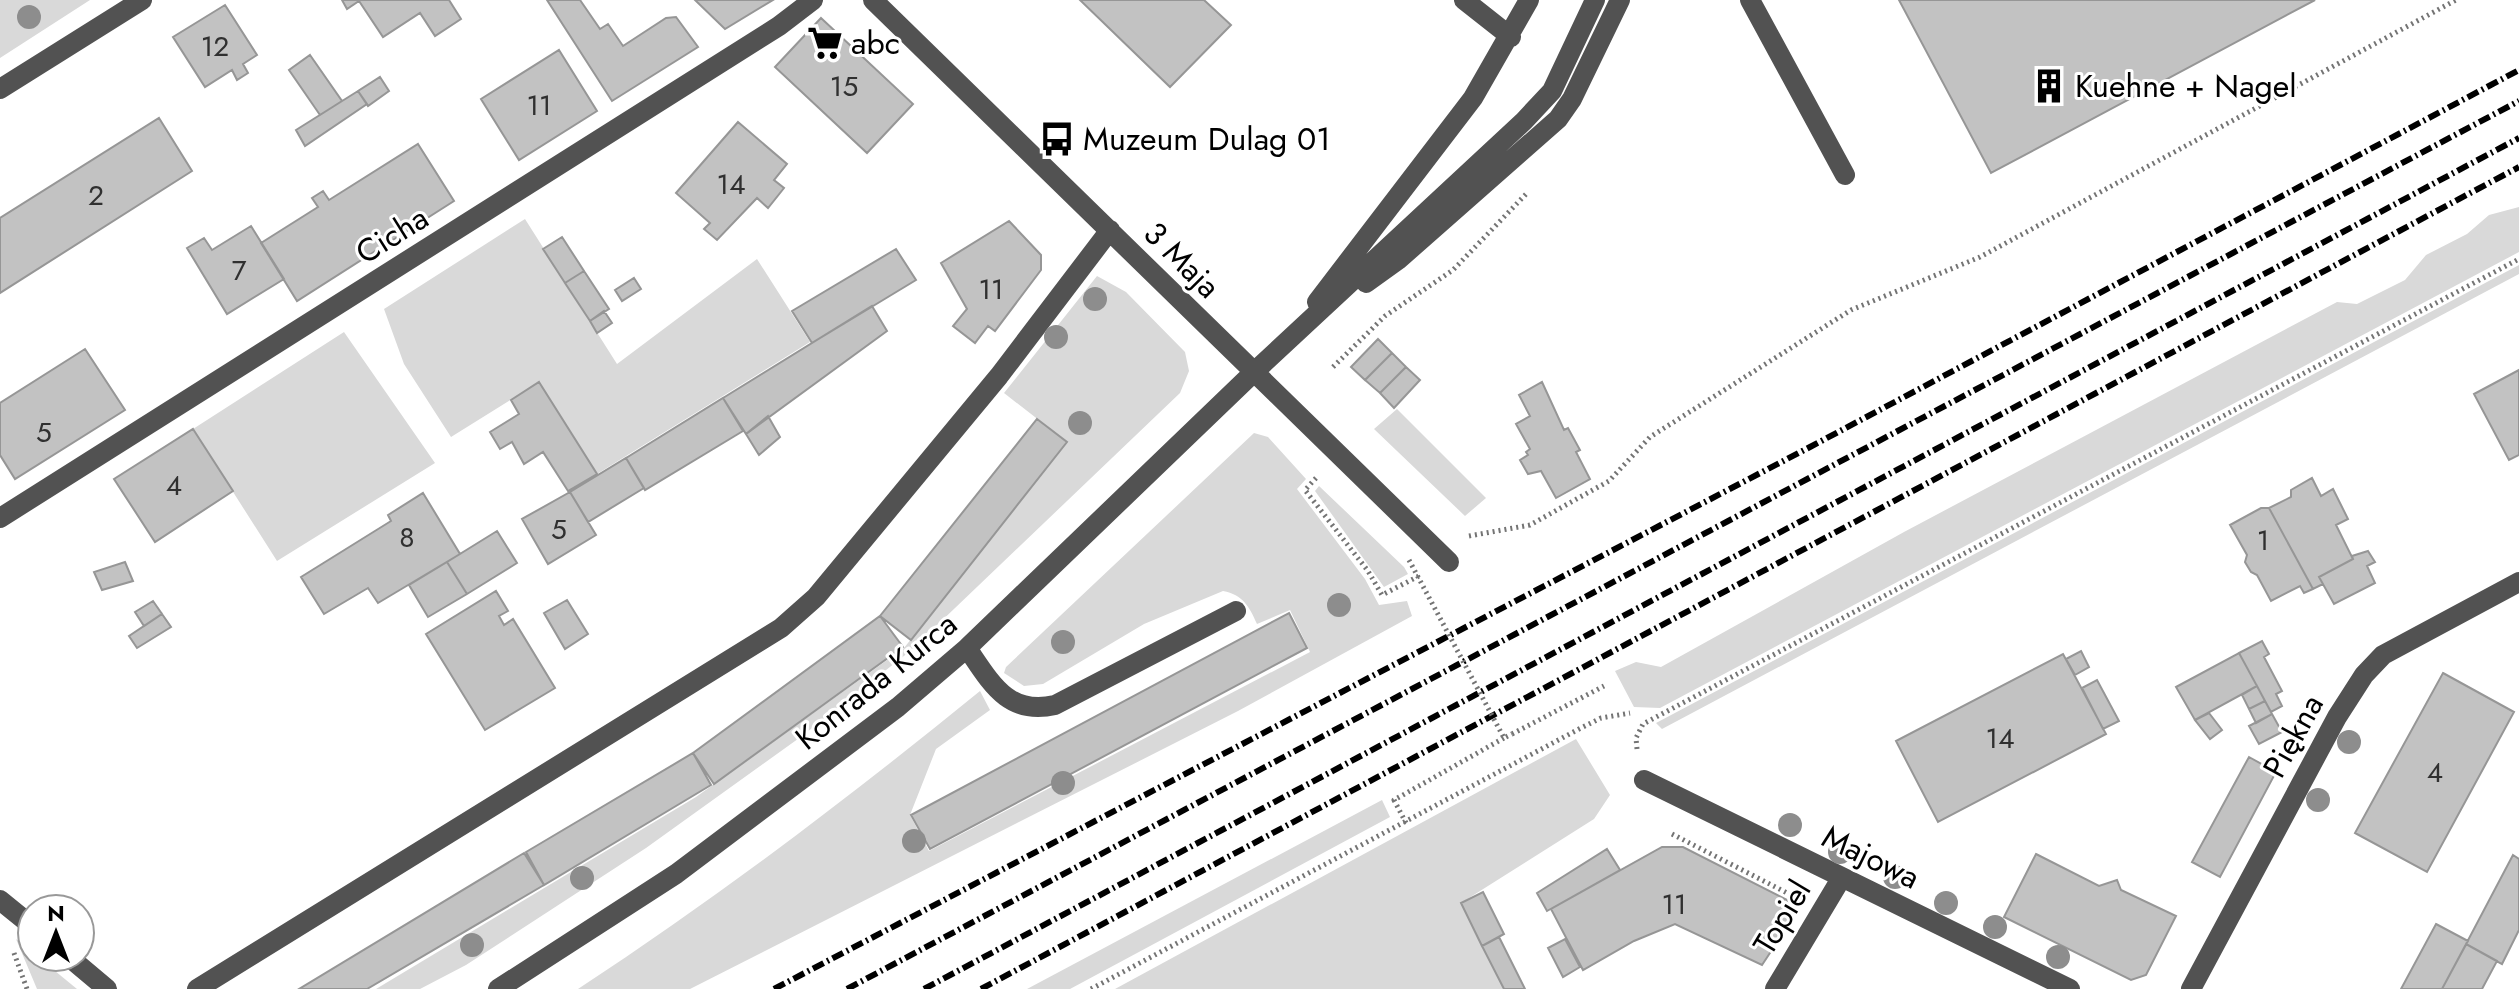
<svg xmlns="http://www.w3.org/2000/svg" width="2519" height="989" font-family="Jost,sans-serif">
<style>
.green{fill:#d9d9d9}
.building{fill:#c2c2c2;stroke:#969696;stroke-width:2}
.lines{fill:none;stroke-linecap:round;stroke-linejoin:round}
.path{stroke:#747474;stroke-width:5;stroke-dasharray:2 4;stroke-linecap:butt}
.minor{stroke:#525252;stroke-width:20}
.rail{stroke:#000;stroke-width:6;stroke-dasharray:12 4 2 4;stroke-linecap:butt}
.path-bridge{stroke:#747474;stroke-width:5;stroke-dasharray:2 4;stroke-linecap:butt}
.tree{fill:#8d8d8d}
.labels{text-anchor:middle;stroke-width:6;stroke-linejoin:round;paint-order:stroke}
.number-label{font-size:28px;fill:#303030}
.poi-label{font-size:32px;fill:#000;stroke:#fff;text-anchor:start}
.street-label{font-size:32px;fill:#000;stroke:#fff}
</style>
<rect width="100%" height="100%" fill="#fff"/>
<!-- green -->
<path class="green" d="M0,0H90L0,58Z
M2519,207V252L1660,708L1634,707L1615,671L1636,662L1661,667L1904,532L2337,302L2357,304L2405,280L2426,255L2467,234L2489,215Z
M525,219L617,364L757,259L810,342L597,474L539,382L451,437L404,364L384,309Z
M2519,265V274L1662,729L1656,723Z
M1097,276L1126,292L1185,352L1189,371L1180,393L909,652L802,736L646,848L466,965L420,989H376L696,797L904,648L1067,442L1004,393Z
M344,332L435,463L277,561L193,429Z
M1397,409L1486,498L1465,516L1374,429Z
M1254,433L1268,437L1306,479L1297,489L1365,579L1379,605L1407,601L1412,616L1238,711L690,989H578C718,897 850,797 980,691L990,710L936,749L910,815L929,851L1310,652L1290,610L1257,624C1249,606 1243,595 1223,591L1144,624L1043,684L1024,686L1004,673L1006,667Z
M1319,486L1404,567L1408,574L1384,587L1315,491Z
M1576,739L1610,795L1594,819L1461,903L1504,989H1115Z
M1382,800L1390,817L1070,989H1027Z
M16,939L32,952V957H38L77,989H37Z"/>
<!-- building -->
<path class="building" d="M342,0H449L461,19L435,36L420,13L383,37L359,1L347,9Z
M547,0H580L600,29L608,24L623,46L666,18L676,17L698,47L612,101Z
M695,0H773L725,29Z
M1080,0H1204L1231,25L1170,87Z
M1899,0H2315L1991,173Z
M225,5L257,55L243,64L248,73L237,80L232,70L205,87L173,37Z
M821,18L913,104L867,153L775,67Z
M559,50L597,111L519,160L481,99Z
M310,55L342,101L320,115L289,70Z
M380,77L389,91L368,106L358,91Z
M358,91L367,104L305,146L296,130Z
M159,118L192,171L0,293V218Z
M738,122L787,164L774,180L784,188L768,208L757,198L717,240L704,229L710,223L676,193Z
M418,144L454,201L297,301L261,243L318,207L312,198L323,191L329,200Z
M1009,221L1041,255V270L995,331L988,326L975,343L953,326L967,309L941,263Z
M251,226L284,279L227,314L187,248L204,238L212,250Z
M562,237L584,271L565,283L543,249Z
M896,249L916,280L812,343L792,311Z
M584,271L609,309L590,321L565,283Z
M634,278L641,289L622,301L615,290Z
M872,306L887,331L746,434L723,398Z
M604,311L612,323L597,333L590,321Z
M1378,339L1392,353L1365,380L1351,367Z
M85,349L125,410L15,479L0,455V403Z
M1392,353L1406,367L1380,393L1365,380Z
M1406,367L1420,380L1394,408L1380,393Z
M2519,370V455L2509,460L2474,394Z
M539,382L597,474L568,491L543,452L524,464L512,442L500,449L490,432L519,414L511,400Z
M1542,382L1564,430L1568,428L1580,450L1576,452L1590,479L1556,498L1541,471L1528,474L1520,460L1528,455L1526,452L1530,449L1516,424L1530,416L1519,395Z
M723,398L743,431L645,490L626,458Z
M768,416L780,437L759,455L746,434Z
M1037,419L1067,442L911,640L880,616Z
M193,429L233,491L155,542L114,479Z
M626,458L644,488L588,522L570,492Z
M2312,478L2321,496L2333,489L2348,519L2336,525L2353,559L2319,577L2323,584L2313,589L2269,508L2291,497V490Z
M570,492L596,535L548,564L522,519Z
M423,493L460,554L378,603L368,588L324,614L301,577L391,521L388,515Z
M2261,508H2269L2313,589L2304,593L2300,586L2271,601L2257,575L2251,572L2245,562L2247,555L2230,525Z
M497,531L517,563L467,594L447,562Z
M2368,551L2375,562L2367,566L2375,583L2334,604L2319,577L2353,559L2352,556Z
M125,562L133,581L102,590L94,572Z
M447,562L467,594L428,617L409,585Z
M496,591L508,611L499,616L504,625L513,619L555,688L485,730L426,634Z
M567,600L588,634L565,649L544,613Z
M153,601L162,614L144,626L135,612Z
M1289,613L1307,648L930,849L911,815Z
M162,614L171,627L137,648L129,636Z
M880,616L903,647L714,784L693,753Z
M2262,641L2269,654L2264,657L2282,691L2276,694L2282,706L2271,712L2239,653Z
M2081,651L2089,667L2075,675L2066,659Z
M2239,653L2257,686L2195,720L2176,687Z
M2063,654L2106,734L1938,822L1896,741Z
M2443,673L2514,712L2427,872L2355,833Z
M2097,680L2119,721L2103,729L2082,688Z
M2257,686L2265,701L2249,709L2242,695Z
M2265,701L2272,714L2256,723L2249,709Z
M2209,713L2222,730L2210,739L2195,720Z
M2272,714L2282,732L2259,744L2249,726Z
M693,753L711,785L544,885L526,852Z
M2249,757L2276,772L2220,877L2192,862Z
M1662,847H1683L1787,900L1793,918L1762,965L1675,924L1634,941L1583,970L1551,909Z
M1607,849L1620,870L1547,911L1537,893Z
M524,853L544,885L367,989H299Z
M2036,854L2099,886L2117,880L2121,890L2176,916L2146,975L2131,980L2004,917Z
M2513,855L2519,859V930L2502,964L2466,944Z
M1483,892L1504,934L1482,946L1461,903Z
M2436,924L2468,941L2442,989H2401Z
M1499,937L1525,989H1504L1482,946Z
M1565,939L1580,967L1563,977L1548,948Z
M2466,944L2497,961L2482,989H2442Z"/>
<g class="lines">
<!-- path -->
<path class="path" d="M1333,367L1385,316L1453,270L1528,192
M1316,478L1305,490L1368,571L1382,595L1419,576
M1469,536L1530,525L1609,481L1650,437L1851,310L1980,257L2456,0
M1512,734L1604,686
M1637,749L1636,738L1643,724L2519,259
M1406,823L1394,800L1504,738
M1672,834L1795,897
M14,953L27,989
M1091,989L1579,729L1601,718L1630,713"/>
<!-- minor -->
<path class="minor" d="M873,0L1449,562
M1464,0L1511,37
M1750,0L1845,175
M0,89L142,0
M1366,283L1398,260L1558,119L1572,99L1620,0
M1317,302L1473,98L1529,0
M0,518L779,26L813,0
M967,648C991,683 1008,716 1055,705L1236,611
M1644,780L2070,989
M0,900L32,926
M69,957L107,989
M197,989L781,628L816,597L999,376L1110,230
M498,989L676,874L898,707L967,648L1253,373L1524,121L1552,91L1595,0
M1775,989L1842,877
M2191,989L2337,717L2364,675L2383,655L2519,582"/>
<!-- rail -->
<path class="rail" d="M774,989L1810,447L2519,70
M847,989L2519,101
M924,989L2519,138
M981,989L2519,167"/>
<!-- path-bridge -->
<path class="path-bridge" d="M1409,560L1504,738L1512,734"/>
</g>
<!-- trees -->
<g class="tree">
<circle cx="29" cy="17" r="12"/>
<circle cx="1095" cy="299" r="12"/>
<circle cx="1056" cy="337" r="12"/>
<circle cx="1080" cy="423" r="12"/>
<circle cx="1339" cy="605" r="12"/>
<circle cx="1063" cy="642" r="12"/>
<circle cx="2349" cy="742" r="12"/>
<circle cx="1063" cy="783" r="12"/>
<circle cx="2318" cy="800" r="12"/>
<circle cx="1790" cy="825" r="12"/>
<circle cx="914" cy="841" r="12"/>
<circle cx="1840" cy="852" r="12"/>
<circle cx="1895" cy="877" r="12"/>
<circle cx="582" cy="878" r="12"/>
<circle cx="1946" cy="903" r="12"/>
<circle cx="1995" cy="927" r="12"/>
<circle cx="472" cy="945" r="12"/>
<circle cx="2058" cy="957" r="12"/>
</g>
<!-- icons -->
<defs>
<g id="supermarket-bare" transform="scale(2.76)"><path d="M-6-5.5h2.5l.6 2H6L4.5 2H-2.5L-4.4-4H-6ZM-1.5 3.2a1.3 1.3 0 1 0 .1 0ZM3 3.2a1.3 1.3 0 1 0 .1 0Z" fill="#000" stroke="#fff" stroke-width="2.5" paint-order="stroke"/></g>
<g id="building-bare" transform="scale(2.76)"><path d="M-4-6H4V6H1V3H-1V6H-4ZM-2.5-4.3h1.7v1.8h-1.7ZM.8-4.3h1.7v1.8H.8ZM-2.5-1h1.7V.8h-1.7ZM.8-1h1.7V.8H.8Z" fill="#000" stroke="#fff" stroke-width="2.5" paint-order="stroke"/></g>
<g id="bus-bare" transform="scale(2.76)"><path d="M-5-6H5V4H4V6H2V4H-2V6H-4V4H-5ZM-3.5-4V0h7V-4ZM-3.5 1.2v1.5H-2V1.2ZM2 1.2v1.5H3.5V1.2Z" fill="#000" stroke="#fff" stroke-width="2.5" paint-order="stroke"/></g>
</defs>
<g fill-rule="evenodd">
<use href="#supermarket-bare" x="825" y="43"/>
<use href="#building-bare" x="2049" y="86"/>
<use href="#bus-bare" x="1057" y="139"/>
</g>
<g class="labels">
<!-- number labels -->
<g class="number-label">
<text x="215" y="56">12</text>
<text x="844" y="96">15</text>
<text x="539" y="115">11</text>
<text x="731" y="194">14</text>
<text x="96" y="205">2</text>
<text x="239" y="280">7</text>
<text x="991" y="299">11</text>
<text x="44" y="442">5</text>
<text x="174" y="495">4</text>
<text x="559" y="539">5</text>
<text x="407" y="547">8</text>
<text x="2263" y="550">1</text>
<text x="2000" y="748">14</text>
<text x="2435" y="782">4</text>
<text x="1674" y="914">11</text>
</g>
<!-- poi labels -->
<g class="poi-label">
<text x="851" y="54">abc</text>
<text x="2075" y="97">Kuehne + Nagel</text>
<text x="1083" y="150">Muzeum Dulag 01</text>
</g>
<!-- street labels -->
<g class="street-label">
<text transform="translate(392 235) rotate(-32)" y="11">Cicha</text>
<text transform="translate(1182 260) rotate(45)" y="11">3 Maja</text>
<text transform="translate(876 681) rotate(-39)" y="11">Konrada Kurca</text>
<text transform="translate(2293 736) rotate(-61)" y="11">Piękna</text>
<text transform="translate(1871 857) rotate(26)" y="11">Majowa</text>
<text transform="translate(1782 917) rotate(-59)" y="11">Topiel</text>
</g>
</g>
<!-- north arrow -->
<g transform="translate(56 933)"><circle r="38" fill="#ffffff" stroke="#999999" stroke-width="2"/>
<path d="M0-6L14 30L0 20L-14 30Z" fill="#000000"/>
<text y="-12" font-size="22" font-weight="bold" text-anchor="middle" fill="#000000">N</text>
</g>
</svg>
